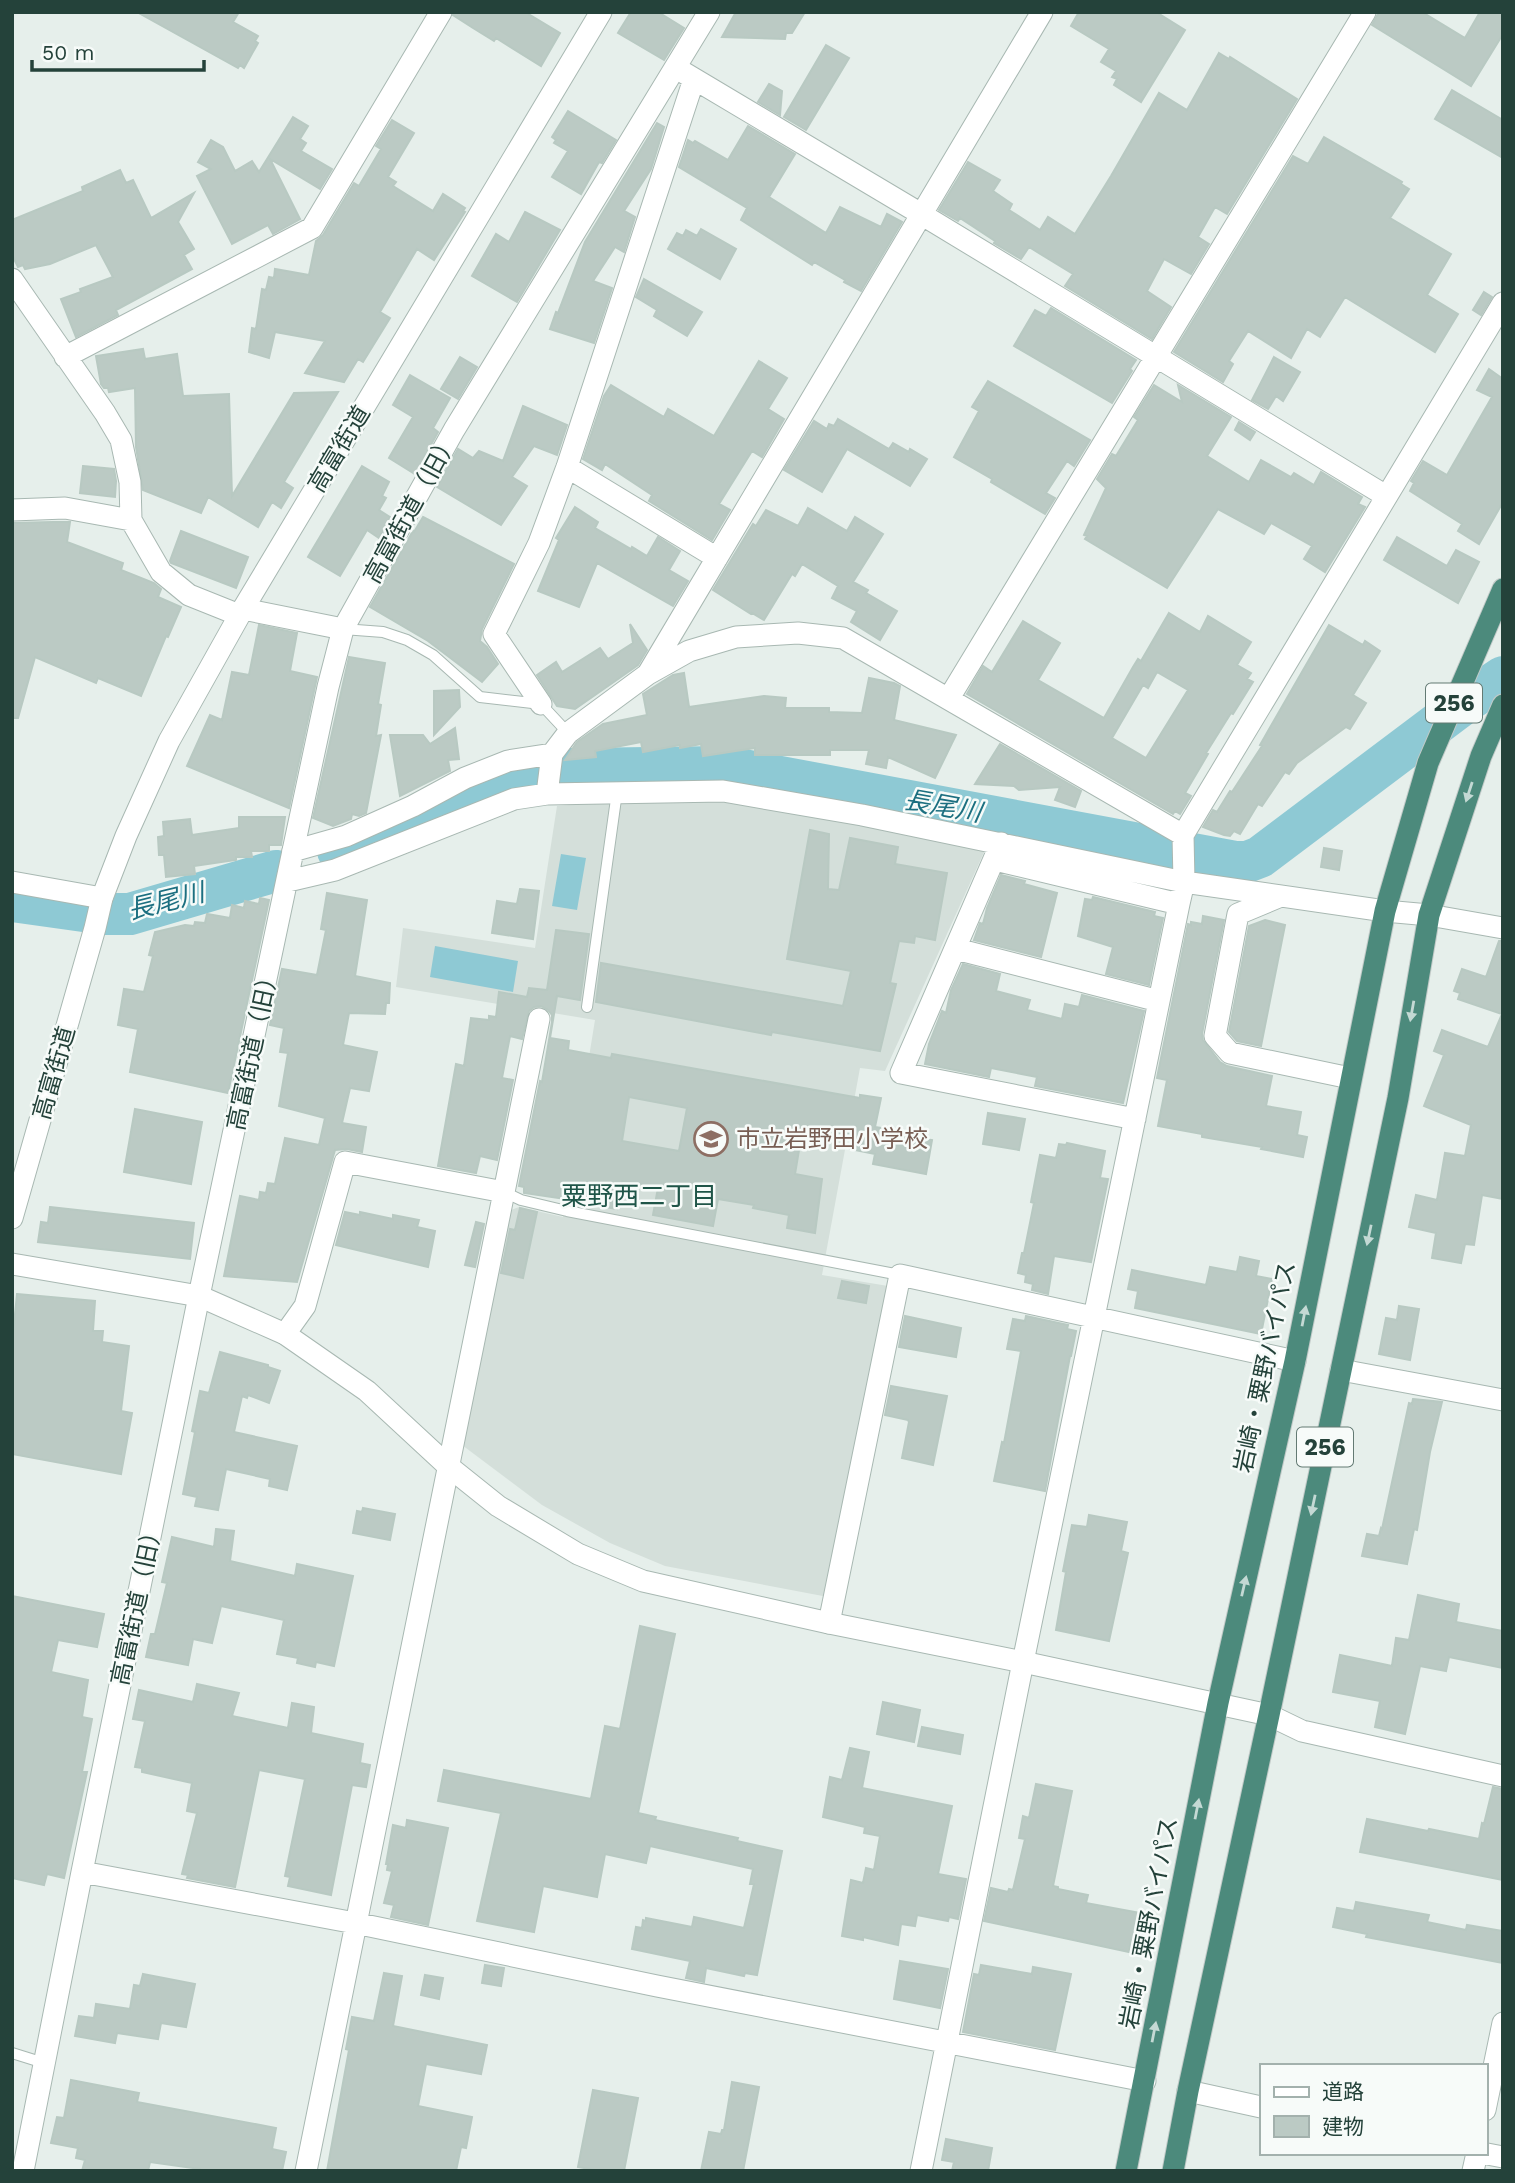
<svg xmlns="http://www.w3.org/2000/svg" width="1515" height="2183" font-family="'Work Sans','Noto Sans JP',sans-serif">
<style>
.built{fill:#d4dfda}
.water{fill:#8ec9d4}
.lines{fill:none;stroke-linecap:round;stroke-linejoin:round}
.river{stroke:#8ec9d4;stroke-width:42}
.building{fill:#bbcac4;stroke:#b8c9c2;stroke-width:2;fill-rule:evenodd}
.service-casing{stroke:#a8b8b2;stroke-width:12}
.minor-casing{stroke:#a8b8b2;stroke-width:23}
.tertiary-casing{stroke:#a8b8b2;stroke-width:23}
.trunk-casing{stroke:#c2cac8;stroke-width:23}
.service{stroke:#fff;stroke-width:10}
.minor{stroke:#fff;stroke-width:21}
.tertiary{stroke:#fff;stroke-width:21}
.trunk{stroke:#4c8a7c;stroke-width:21}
.oneway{fill:#c4d9d4}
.labels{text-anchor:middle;stroke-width:5;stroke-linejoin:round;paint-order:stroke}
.shield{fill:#f7fbf9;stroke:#637a73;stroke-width:2}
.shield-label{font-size:23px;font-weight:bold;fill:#24423a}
.street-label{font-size:24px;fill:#24423a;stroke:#f7fbf9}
.education-label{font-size:24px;fill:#785e54;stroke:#f7fbf9;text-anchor:start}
.water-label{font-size:26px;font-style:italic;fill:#1c6f80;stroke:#f7fbf9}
.neighbourhood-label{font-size:26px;fill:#1f5548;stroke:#f7fbf9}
</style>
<rect width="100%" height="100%" fill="#e6efeb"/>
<!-- built -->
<path class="built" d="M606,802H720L815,814L985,850L885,1071L860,1068L822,1275L888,1286L828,1597L665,1566L610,1543L542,1505L462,1445L511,1210L519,1207L563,1217L595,1020L396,987L403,928L535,948L557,806Z"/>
<!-- water -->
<path class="water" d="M561,854L586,858L577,910L552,906Z
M435,946L518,961L513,992L430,977Z"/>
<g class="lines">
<!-- river -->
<path class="river" d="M338,851L410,826L502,780L571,769L727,767L1235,862H1247L1260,857L1470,699L1503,677
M12,901L105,914H130L276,871"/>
</g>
<!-- building -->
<path class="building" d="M137,12H239L233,22L258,36L255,41L258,43L244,68L240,65L238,68Z
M454,12H525L560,33L541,66L496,38L494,41L473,28L453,15Z
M631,12H658L684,28L664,60L618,33Z
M736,12H805L792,33H786L785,39L722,37Z
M1079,12H1156L1185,30L1141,102L1114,85L1117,79L1112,77L1116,71L1101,62L1109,49L1071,26Z
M1379,12H1422L1465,38L1480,12H1503V34L1471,86L1372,25Z
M826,45L849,58L806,130L784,117Z
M1219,53L1229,59L1230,57L1297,99L1227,214L1215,207L1198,237L1209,244L1191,274L1164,259L1147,291L1171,307L1152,339L1065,286L1073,274L1029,247L1021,259L994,243L995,241L960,218L958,221L939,210L968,162L1000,180L993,191L1012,204L1009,210L1040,230L1048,217L1075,234L1111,176L1159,93L1187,110Z
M769,84L782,91L780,115L758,102Z
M1452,90L1503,120V158L1435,119Z
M568,111L616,140L602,163L599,162L581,194L552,177L568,151L554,143L556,140L552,137Z
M293,117L308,126L300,139L306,143L301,151L332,169L320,189L270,159L300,219L273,234L268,225L232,244L197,176L211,169L198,162L211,140L223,147L235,171L252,161L259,172Z
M392,120L414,133L388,177L396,182L393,186L433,211L443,194L465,208L463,211L465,212L434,260L417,249L380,312L390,318L363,362L358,359L344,382L305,373L325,341L275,332L269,358L249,352L252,328L256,329L262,289L266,290L269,277L274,278L275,269L309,275L316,241L323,235L354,183L359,186L381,149L376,146Z
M657,123L664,127L651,169L624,211L635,217L624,252L615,247L593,281L612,288L594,343L550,329L556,312L558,313L585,242Z
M748,126L795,154L769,197L826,233L840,207L881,227L887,214L902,222L861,291L844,282L845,280L814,262L812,265L741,220L747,208L679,167L688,140L693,143L695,141L728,160Z
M1324,137L1402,182L1401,184L1409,189L1390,218L1451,254L1427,295L1458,314L1435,352L1345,297L1320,337L1307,329L1291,358L1248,331L1229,361L1233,364L1223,382L1174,352L1293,156L1308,164Z
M120,170L126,183L133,180L151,218L194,193L178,222L194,249L184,255L192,269L116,310L118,315L76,337L61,299L81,292L80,289L113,277L96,245L50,264L25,269L23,265L18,267L12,255V220L83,191L82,187Z
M525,212L560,230L517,302L472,276L496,234L509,242Z
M701,229L736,249L720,279L668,249L677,233L683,236L686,230L697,236Z
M644,279L702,312L687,336L654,316L657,310L636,297Z
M1484,292L1492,297L1481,315L1473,310Z
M1051,308L1136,360L1130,369L1132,371L1112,403L1014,346L1035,310L1046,316Z
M143,349L145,359L177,354L183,396L229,394L232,496L294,393L338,392L284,482L293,488L281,508L272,502L258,527L208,497L201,513L143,490L136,447L135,388L109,392L108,388H104L101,384L96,356Z
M460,357L477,367L458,399L441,389Z
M1274,357L1300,372L1283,401L1276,396L1268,409L1252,400Z
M759,361L787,378L768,409L784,419L762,457L752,451L719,504L730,510L712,540L649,501L652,495L605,464L602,470L583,459L604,396L611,385L664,417L668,409L714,436Z
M1489,369L1503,379V502L1479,544L1458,531L1462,524L1410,491L1414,483L1411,481L1423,461L1447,475L1492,397L1477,390Z
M410,375L450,398L433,428L438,432L415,474L389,458L413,417L393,405Z
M988,381L1090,440L1074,466L1067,461L1046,493L1055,498L1045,514L991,482L992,479L954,457L979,411L972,407Z
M1154,385L1182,402L1178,385L1231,417L1207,456L1249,482L1261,460L1291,477L1294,473L1314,485L1321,472L1362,497L1358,504L1365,507L1325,572L1304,559L1312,546L1271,523L1264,534L1218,509L1167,588L1085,539L1087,536L1084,535L1106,488L1097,479L1112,454L1116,456L1138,420L1134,417Z
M523,406L567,425L557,455L534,446L512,477L527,486L501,525L437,487L458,449L473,458L479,451L503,461Z
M838,419L889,449L893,443L909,452L910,449L927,459L910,486L847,449L822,492L784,470L814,421L827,429L829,424L834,426Z
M1239,422L1255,432L1250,440L1235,430Z
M83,466L114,469L116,481L115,497L80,493Z
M362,466L389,482L382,496L386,498L379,510L390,517L379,538L367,530L340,576L308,557Z
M575,507L598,522L595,528L631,549L632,547L647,556L658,537L680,551L669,570L688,581L673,606L597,563L579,607L538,591L559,540L556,538Z
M808,508L847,531L855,517L883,534L853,582L868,590L866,593L897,611L880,640L851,622L857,611L832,598L838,586L802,564L795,576L792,574L764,620L752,613L751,614L713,590L753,524L756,526L766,510L798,526Z
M423,517L514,564L482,629L480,641L487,647L498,664L482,682L428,641L370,607L413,531L414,532Z
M53,522H70L67,542L123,563L121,570L154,583L161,589L158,597L181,607L168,637L166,636L141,696L98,678L96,683L35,657L18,718H12V523Z
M181,531L248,557L236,588L171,563L170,561Z
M1397,537L1447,566L1456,550L1479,562L1458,603L1384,560Z
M1169,613L1200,632L1208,616L1251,642L1237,665L1251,673L1247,679L1253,682L1233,714L1231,713L1206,753L1208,754L1185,793L1191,796L1180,814L1175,811L1173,814L967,694L983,666L992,672L1023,621L1060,643L1038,680L1104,718L1133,667L1138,659L1141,661ZM1157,672L1188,690L1146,758L1112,738L1143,685L1148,688Z
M630,624L647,650L638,665L575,709L557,706L537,675L556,662L562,672L600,648L608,659L633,643Z
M259,625L297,633L290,671L317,677L289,808L187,766L210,715L222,720L232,672L249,675Z
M1329,625L1363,645L1365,641L1380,651L1353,695L1366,703L1350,729L1346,727L1297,763L1289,774L1285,772L1262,806L1258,804L1240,834L1234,831L1230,836L1224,835L1203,827L1213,810L1217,812L1230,791L1232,792L1262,746L1260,745Z
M349,657L385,663L378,704L381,705L376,736L381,735L366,813L359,816L352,814L351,819L333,826L313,818Z
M684,673L689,707L764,696L786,698L785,708H829V712L862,713L869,678L894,683L900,686L894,720L956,735L935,778L888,757L886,768L866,764L869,750H830V755H755V748L703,756L701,744L680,748V745L643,752L641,742L595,751L596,757L565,760L577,742L603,724L647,715L643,694L673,675Z
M459,690L460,707L434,735V691Z
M455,728L459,759L448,760L450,771L400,796L390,735H423L430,744Z
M1000,744L1081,791L1075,807L1055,800L1060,787L1019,790L1014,786L975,784Z
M239,817H285L281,845H269V851H251L252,857H236V860L194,866L195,874L166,877L164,855H159L158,837L164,836L163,822L190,819L192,835L239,828Z
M810,830L829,834L828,889L839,890L850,838L898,847L895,864L947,873L935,940L915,936L914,943L899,941L890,983L896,984L880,1051L772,1032L771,1035L596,1002L601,963L843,1006L851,971L787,959Z
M1324,848L1342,851L1339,870L1321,867Z
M1001,875L1025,881L1024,884L1057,893L1041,957L974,940L980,923L983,924L987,908Z
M520,889L539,891L533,939L492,933L497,901L517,904Z
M327,893L367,900L355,976L390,983L389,1003H386L385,1014L349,1013L343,1045L377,1052L369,1091L350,1088L342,1123L366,1127L362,1152L347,1149L335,1150L297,1282L224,1276L240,1196L259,1200L260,1192L266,1193L268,1183L275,1184L285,1138L319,1145L325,1118L279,1106L288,1053L280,1052L284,1028L270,1025L282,969L317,975L326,930L321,929Z
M1093,897L1155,912L1154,916L1163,918L1149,985L1106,974L1113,947L1078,936L1085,899L1092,900Z
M260,898L269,900L228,1093L130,1072L138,1029L118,1025L124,989L144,992L153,956L149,955L155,932L185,925L194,926L195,922L205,923L207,914L230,918L232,905L244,908L245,901L259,904Z
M1203,916L1224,920L1202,1034L1203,1040L1220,1062L1227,1066L1272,1076L1266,1106L1301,1112L1297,1135L1307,1137L1303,1157L1261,1149L1262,1147L1202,1137V1134L1158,1126L1167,1080L1157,1078L1188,924L1191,925V922L1202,924Z
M1265,920L1285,925L1261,1046L1237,1041L1229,1032L1249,926Z
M556,930L589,934L580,1000L557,996L550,1038L569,1041L568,1050L611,1058L612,1054L860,1098V1095L881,1098L875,1127L895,1130L894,1134L932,1140L926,1174L873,1164L875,1154L850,1149L853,1135L803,1126L795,1174L822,1179L815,1233L787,1228L789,1215L753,1208L754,1205L718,1199L713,1226L653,1215L658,1188L622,1181L617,1209L578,1202L579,1201L524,1193V1187L519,1186L540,1081L542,1082L552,1022V1015L548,1010L541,1006L534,1007L529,1011L522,1039L510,1036L502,1078L513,1080L497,1160L480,1156L476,1173L438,1166L456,1064L464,1066L471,1018L489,1020V1016L496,1017L499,992L527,997L529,988L547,990ZM629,1097L687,1108L679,1151L622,1141Z
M1499,941H1503V1199L1482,1195L1474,1245L1465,1244L1461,1263L1432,1258L1436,1233L1409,1227L1416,1195L1437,1200L1445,1153L1465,1156L1471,1125L1424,1106L1444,1055L1434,1051L1442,1030L1488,1047L1502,1014L1458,999L1460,993L1454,991L1462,969L1486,977Z
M963,964L1000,974L996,991L1030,1000L1027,1010L1062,1019L1065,1004L1079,1007L1082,995L1144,1011L1123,1103L1035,1086L1037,1077L991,1068L989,1077L925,1064L929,1044L942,1011L946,1013L951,990Z
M135,1109L202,1122L191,1184L124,1172Z
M988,1113L1025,1119L1019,1150L983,1144Z
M1067,1143L1105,1151L1100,1178L1108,1179L1091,1262L1054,1256L1048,1294L1032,1290L1033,1284L1025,1282L1026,1275L1018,1273L1022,1253H1024L1034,1203L1031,1202L1040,1155L1056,1158L1059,1144L1066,1145Z
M50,1207L194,1223L190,1259L38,1242L41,1222L48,1223Z
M520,1208L537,1212L523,1278L501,1273L510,1229L515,1230Z
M345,1212L360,1215V1212L393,1219V1215L419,1220L417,1227L435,1231L428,1267L336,1245Z
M476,1222L484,1224L475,1267L465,1265Z
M1240,1257L1259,1261L1256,1276L1272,1279L1261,1334L1135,1308L1138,1291L1128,1289L1132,1270L1206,1285L1210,1267L1237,1272Z
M842,1281L869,1286L866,1303L838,1298Z
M17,1294L95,1301L93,1331H103L102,1342L129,1346L121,1411L132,1413L121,1474L12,1454V1344Z
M1399,1306L1419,1309L1410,1360L1379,1354L1386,1318L1397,1320Z
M905,1316L961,1328L956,1357L899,1347Z
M1026,1316L1068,1325L1067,1329L1076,1331L1071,1356H1070L1045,1491L994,1481L1002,1442L1004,1443L1021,1351L1007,1349L1013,1319L1025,1321Z
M220,1352L268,1365V1367L280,1371L269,1403L248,1395L247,1398L242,1396L234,1432L297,1446L287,1490L269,1486L270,1479L226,1469L218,1510L195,1506L197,1497L183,1494L195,1432L192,1431L200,1391L209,1393Z
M891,1386L947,1396L933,1465L902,1458L909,1422L908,1420L885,1415Z
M1413,1399L1442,1402L1430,1452L1417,1530L1414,1529L1407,1564L1362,1556L1367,1534L1379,1536L1381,1528L1382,1529L1409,1403L1412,1404Z
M363,1508L395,1514L390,1540L353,1533L357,1511L362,1512Z
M1089,1515L1127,1522L1121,1551L1128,1553L1109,1641L1056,1630L1066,1572L1063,1571L1072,1525L1087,1527Z
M216,1529L234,1531L230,1561L295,1576L297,1564L353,1576L334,1666L316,1662L315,1667L297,1663L298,1658L277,1654L284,1620L221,1606L212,1643L193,1639L188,1665L146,1657L151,1634H155L167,1583L162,1582L172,1537L214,1547Z
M1418,1595L1459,1604L1456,1622L1503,1631V1668L1449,1657L1446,1671L1420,1666L1405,1734L1375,1727L1380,1701L1333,1692L1340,1655L1392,1666L1396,1638L1409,1640Z
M12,1596L104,1614L97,1647L58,1640L51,1672L88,1680L82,1717L92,1719L82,1772H87L64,1878L47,1874L44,1885L12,1878Z
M640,1626L675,1634L638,1813L656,1817L655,1820L738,1838L737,1841L782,1851L757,1975L745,1973L744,1976L706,1968L704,1982L686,1978L690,1961L632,1949L636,1927L642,1928L643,1920L646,1921V1918L692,1927L694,1917L744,1928L754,1884H750L753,1869L650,1846L646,1863L605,1854L597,1897L543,1886L534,1932L477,1921L501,1813L438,1801L444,1770L591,1799L605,1726L620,1729Z
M197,1684L239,1693L232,1716L288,1728L292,1703L314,1707L311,1733L363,1744L360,1763L370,1765L366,1787L352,1785L331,1895L288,1886L290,1877L285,1876L305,1779L259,1770L235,1887L187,1878L188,1875L182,1874L197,1813L187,1811L192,1783L142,1772V1768L135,1767L145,1721L133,1719L139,1690L193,1702Z
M883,1702L920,1710L914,1742L877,1734Z
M922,1727L963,1735L960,1754L918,1746Z
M850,1748L869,1752L862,1788L952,1806L938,1874L966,1879L958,1919L949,1917L948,1921L917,1915L915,1926L901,1924L898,1945L863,1937V1940L842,1936L851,1880L863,1883L866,1868L874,1870L880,1836L864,1833L865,1827L823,1817L830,1777L842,1780Z
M1036,1784L1072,1791L1053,1886L1058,1887V1889L1088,1895L1086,1903L1146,1914L1141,1942L1131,1940L1129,1952L984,1921L991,1888L1008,1892L1009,1889L1013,1890L1025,1839L1019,1838L1023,1816L1029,1818Z
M1493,1787L1503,1789V1880L1360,1852L1367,1819L1428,1831L1429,1829L1479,1839L1482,1823L1484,1824Z
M407,1820L448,1828L428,1925L391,1917L394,1905L384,1903L392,1871L387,1870L388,1864H386L393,1825L406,1828Z
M1356,1902L1429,1915L1427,1922L1466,1930L1467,1925L1503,1931V1963L1366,1937L1367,1934L1333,1927L1337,1908L1354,1911Z
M900,1961L948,1969L940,2008L894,1999Z
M485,1965L504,1968L501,1986L482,1983Z
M981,1965L1032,1974L1033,1967L1071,1974L1055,2050L963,2032L974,1974L979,1975Z
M384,1973L402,1976L393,2026L487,2045L481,2074L426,2064L418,2106L472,2117L466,2148L461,2147L456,2171H327L349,2050L346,2049L352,2017L374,2021Z
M143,1974L195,1984L186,2027L161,2023L158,2039L117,2033L115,2043L75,2036L79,2016L94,2018L96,2004L130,2009L134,1985L140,1986Z
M425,1975L443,1978L439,1999L421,1995Z
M71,2080L139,2093L137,2102L276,2128L272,2149L286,2152L282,2171H200V2169L150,2162L148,2171H82L85,2160L76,2158L78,2148L51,2143L57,2117L64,2118Z
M732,2082L759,2087L743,2171H701L709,2132L721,2134L722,2130H724Z
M593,2090L638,2098L624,2171H600L578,2167Z
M946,2139L992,2148L988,2171H952L954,2162L942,2160Z"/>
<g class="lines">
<!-- service casing -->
<g class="service-casing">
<path id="service" d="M343,629L383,632L407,640L433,655L480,697L541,704L568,733
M587,1007L617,792
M504,1192L521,1200L567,1211L900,1275
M12,2053L44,2063"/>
</g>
<!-- minor casing -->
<g class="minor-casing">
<path id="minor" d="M676,68L921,214L1386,496
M12,279L105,413L121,440L130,482L131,520L161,572L189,595L239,615
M65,357L312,228L441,12
M567,467L717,558
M12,510L65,508L131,520
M243,609L343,629
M649,672L1042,12
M949,698L1365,12
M541,704L494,634L539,543L567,467L694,79
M547,794L552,754
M1001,843L901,1073L1135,1119
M995,860L1179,904
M288,881L335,870L514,799L547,794L723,791L862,815L1184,882L1385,911L1429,915L1503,928
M12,882L102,898
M1281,896L1238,914L1215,1036L1230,1053L1350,1078
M956,949L1159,1001
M285,1334L305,1306L345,1162L504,1192
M1341,1370L1503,1400
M829,1623L900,1275L1295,1361
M1269,1715L1302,1731L1503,1776
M82,1872L355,1923L657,1986L1145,2081
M1188,2091L1261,2107
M1485,2110L1503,2023
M1482,2153L1503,2157
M23,2171L82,1872L199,1296L293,851L346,836L413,806L465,778L508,761L552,754L568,733L648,674L689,651L736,637L798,633L843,638L1183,835
M306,2171L539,1019
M921,2171L1023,1662L1179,904L1184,882L1183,835L1503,303
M1473,2171L1477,2153"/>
</g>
<!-- tertiary casing -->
<g class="tertiary-casing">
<path id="tertiary" d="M293,851L328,687L343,629L454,430L709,12
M12,1218L95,928L102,898L126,836L169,741L243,609L601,12
M12,1264L199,1296L285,1334L367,1391L448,1466L498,1506L578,1554L643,1581L829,1623L1023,1662L1269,1715"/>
</g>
<!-- trunk casing -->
<g class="trunk-casing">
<path id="trunk" d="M1126,2171L1218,1703L1295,1361L1385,911L1428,763L1503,589
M1173,2171L1188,2091L1269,1715L1398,1098L1429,915L1481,756L1503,705"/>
</g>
<!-- service -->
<use href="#service" class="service"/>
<!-- minor -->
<use href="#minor" class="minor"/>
<!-- tertiary -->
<use href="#tertiary" class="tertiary"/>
<!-- trunk -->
<use href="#trunk" class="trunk"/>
</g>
<!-- one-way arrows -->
<defs><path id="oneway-solid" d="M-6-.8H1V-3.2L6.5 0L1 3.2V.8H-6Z" transform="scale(1.75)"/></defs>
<g class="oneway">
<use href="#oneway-solid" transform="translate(1469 792) rotate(108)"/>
<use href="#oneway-solid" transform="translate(1412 1011) rotate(100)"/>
<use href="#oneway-solid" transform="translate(1369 1235) rotate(102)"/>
<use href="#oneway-solid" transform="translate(1304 1316) rotate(-79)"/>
<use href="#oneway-solid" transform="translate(1313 1505) rotate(102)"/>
<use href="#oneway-solid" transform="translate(1244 1586) rotate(-77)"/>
<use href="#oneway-solid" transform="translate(1197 1809) rotate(-79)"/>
<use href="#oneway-solid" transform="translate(1154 2032) rotate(-79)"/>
</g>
<!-- icons -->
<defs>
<g id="school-ring" transform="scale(1.75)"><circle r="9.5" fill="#f7fbf9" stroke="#8d6e63" stroke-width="1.5"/><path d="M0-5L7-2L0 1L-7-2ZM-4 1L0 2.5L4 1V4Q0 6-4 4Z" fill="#8d6e63"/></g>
</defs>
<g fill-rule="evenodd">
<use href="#school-ring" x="711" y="1139"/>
</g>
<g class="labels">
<!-- shield labels -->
<g class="shield">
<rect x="1426" y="683.5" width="56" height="39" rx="5"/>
<rect x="1297" y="1427.5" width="56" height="39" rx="5"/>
</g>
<g class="shield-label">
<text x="1454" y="711">256</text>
<text x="1325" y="1455">256</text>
</g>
<!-- street labels -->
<g class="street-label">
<text transform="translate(339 449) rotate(-59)" y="8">高富街道</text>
<text transform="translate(411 508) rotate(-61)" y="8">高富街道（旧）</text>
<text transform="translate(253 1048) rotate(-78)" y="8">高富街道（旧）</text>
<text transform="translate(54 1073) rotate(-74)" y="8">高富街道</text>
<text transform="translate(1265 1367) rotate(-78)" y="8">岩崎・粟野バイパス</text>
<text transform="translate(137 1603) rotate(-78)" y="8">高富街道（旧）</text>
<text transform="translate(1149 1923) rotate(-79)" y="8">岩崎・粟野バイパス</text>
</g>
<!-- education labels -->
<g class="education-label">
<text x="736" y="1147">市立岩野田小学校</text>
</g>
<!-- water labels -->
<g class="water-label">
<text transform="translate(943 806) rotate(10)" y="9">長尾川</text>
<text transform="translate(166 901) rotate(-14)" y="9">長尾川</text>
</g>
<!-- neighbourhood labels -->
<g class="neighbourhood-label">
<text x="639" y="1205">粟野西二丁目</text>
</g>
</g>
<!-- border -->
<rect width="1515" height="2183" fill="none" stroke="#24423a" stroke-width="28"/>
<!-- legend -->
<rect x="1260" y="2064" width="228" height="91" fill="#f7fbf9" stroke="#a3b1ad" stroke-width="2"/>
<rect x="1274" y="2087" width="35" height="10" fill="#ffffff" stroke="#a3b1ad" stroke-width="2"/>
<text x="1322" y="2099" font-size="21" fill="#24423a">道路</text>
<rect x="1274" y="2116" width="35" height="21" fill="#bbcac4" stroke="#a3b1ad" stroke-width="2"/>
<text x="1322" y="2134" font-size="21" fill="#24423a">建物</text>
<!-- scale -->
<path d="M32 60v10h172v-10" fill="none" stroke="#24423a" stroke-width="3.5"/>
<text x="42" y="60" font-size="21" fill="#24423a" stroke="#f7fbf9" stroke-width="5" paint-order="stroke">50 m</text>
</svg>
